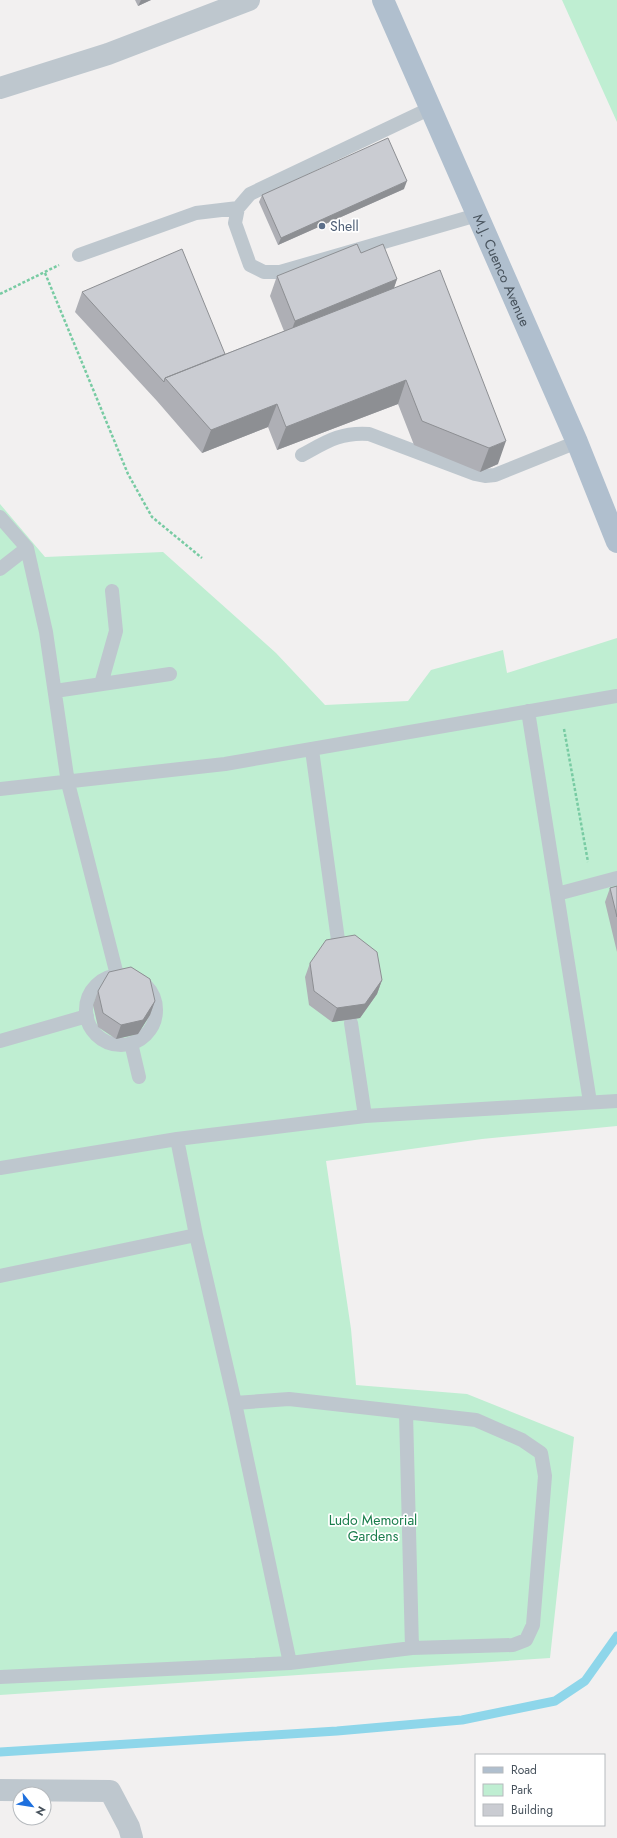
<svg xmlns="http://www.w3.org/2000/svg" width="617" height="1838" font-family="Jost,sans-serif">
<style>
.green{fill:#bfeed2}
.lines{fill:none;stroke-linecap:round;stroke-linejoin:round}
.stream{stroke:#8ed6ea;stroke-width:9}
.path{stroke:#78cba3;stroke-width:2.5;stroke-dasharray:3 2;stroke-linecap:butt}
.service{stroke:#bec7ce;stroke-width:14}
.minor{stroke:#bec7ce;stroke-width:22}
.primary{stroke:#b0bfce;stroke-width:22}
.wall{fill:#aeafb5}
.shaded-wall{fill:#8d8f93}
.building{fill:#caccd2;stroke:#8d8f93}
.service-dot{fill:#5c6f8a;stroke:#fff;stroke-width:1.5}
.labels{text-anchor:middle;stroke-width:3.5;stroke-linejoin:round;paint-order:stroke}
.service-label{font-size:14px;fill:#4e5e75;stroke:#fff;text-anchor:start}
.street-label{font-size:14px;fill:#48535d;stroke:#fff}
.park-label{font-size:14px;fill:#1a7d4c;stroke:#fff}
</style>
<rect width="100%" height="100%" fill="#f2f0f0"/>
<!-- green -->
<path class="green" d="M562,0H617V122Z
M0,504L45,557L163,552L276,653L325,705L408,701L431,670L503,650L507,673L617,638V1126L482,1139L326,1161L351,1329L356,1385L467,1394L574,1437L550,1658L0,1695Z"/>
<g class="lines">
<!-- stream -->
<path class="stream" d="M0,1752L337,1731L462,1720L555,1701L585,1681L617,1636"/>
<!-- path -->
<path class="path" d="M45,273L128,474L152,517L202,558
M0,294L59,265
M564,729L588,862"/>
<!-- service -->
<path class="service" d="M431,108L250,194L238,208L235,223L250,265L264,272H280L477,215
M79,255L196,213L238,208
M302,455C326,442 340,432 369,434L475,474L485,476L495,475L577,442
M0,517L27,548L46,632L68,783L117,975
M0,569L27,548
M101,684L116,631L112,591
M55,691L170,674
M528,711L590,1102
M312,750L338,940
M0,789L225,764L617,696
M557,894L617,878
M86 1010a35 35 0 1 1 70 0a35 35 0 1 1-70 0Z
M351,1023L365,1116
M0,1041L87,1016
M131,1043L139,1077
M177,1139L196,1235L235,1403L290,1663
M0,1168L177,1139L365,1116L617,1101
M0,1276L196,1235
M406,1413L412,1648
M0,1677L290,1663L412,1648L513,1645L526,1640L533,1625L545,1476L541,1453L522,1440L476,1420L289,1399L235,1403"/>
<!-- minor -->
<path class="minor" d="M0,88L108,54L249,0
M0,1790L110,1791L129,1827L132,1838"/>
<!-- primary -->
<path class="primary" id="s1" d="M383,0L577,442L617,542"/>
</g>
<!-- wall -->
<path class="wall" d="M135,0H151L138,6Z
M404,189L278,245L259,202L262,195Z
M361,253L397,279L394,288L440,270L498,464L480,472L414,445L398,404L277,450L268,427L202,453L157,401L75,312L82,292L225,354L284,331L270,296L277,276Z
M617,886V952L605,902L610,888Z
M310,963L382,980L377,994L360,1018L332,1022L309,1005L305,977Z
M98,991L155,1001L150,1015L138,1034L116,1039L98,1027L93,1005Z"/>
<!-- shaded-wall -->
<path class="shaded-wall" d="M141,0H151L138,6Z
M407,181L404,189L278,245L281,238Z
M397,279L390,299L288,340L295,321Z
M406,380L398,404L277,450L286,427Z
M277,404L268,427L202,453L211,430Z
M506,441L498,464L480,472L489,448Z
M382,980L377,994L360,1018L332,1022L337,1008Z
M155,1001L150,1015L138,1034L116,1039L121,1025Z"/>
<!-- building -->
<path class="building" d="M388,138L407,181L281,238L262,195Z
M357,244L361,253L383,244L397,279L295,321L277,276Z
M182,249L225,354L165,378L164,382L82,292Z
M440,270L506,441L489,448L422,421L406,380L286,427L277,404L211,430L165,378Z
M617,886V917L610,888Z
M355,935L377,952L382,980L365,1004L337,1008L314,991L310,963L326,940Z
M131,967L150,979L155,1001L143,1020L121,1025L103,1013L98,991L109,972Z"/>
<!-- markers -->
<circle class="service-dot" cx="322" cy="226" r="4"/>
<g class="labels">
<!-- service labels -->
<g class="service-label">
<text x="330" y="231">Shell</text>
</g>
<!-- street labels -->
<g class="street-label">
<text dy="5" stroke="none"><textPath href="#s1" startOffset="295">M.J. Cuenco Avenue</textPath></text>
</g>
<!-- park labels -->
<g class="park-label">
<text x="373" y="1525">Ludo Memorial<tspan x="373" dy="16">Gardens</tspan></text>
</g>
</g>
<!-- legend -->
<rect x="475" y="1754" width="130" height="72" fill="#ffffff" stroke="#b6babe"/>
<rect x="483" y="1767" width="20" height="6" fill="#b0bfce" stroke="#b6babe"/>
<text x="511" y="1774" font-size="12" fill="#48535d">Road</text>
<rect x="483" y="1784" width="20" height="12" fill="#bfeed2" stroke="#b6babe"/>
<text x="511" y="1794" font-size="12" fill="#48535d">Park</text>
<rect x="483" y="1804" width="20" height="12" fill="#caccd2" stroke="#b6babe"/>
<text x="511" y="1814" font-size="12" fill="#48535d">Building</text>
<!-- north arrow -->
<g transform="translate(32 1806) rotate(120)"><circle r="19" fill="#ffffff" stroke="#b6babe"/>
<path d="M0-3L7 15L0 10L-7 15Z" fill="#1e70de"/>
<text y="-6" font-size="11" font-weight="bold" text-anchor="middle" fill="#48535d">N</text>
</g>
</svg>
